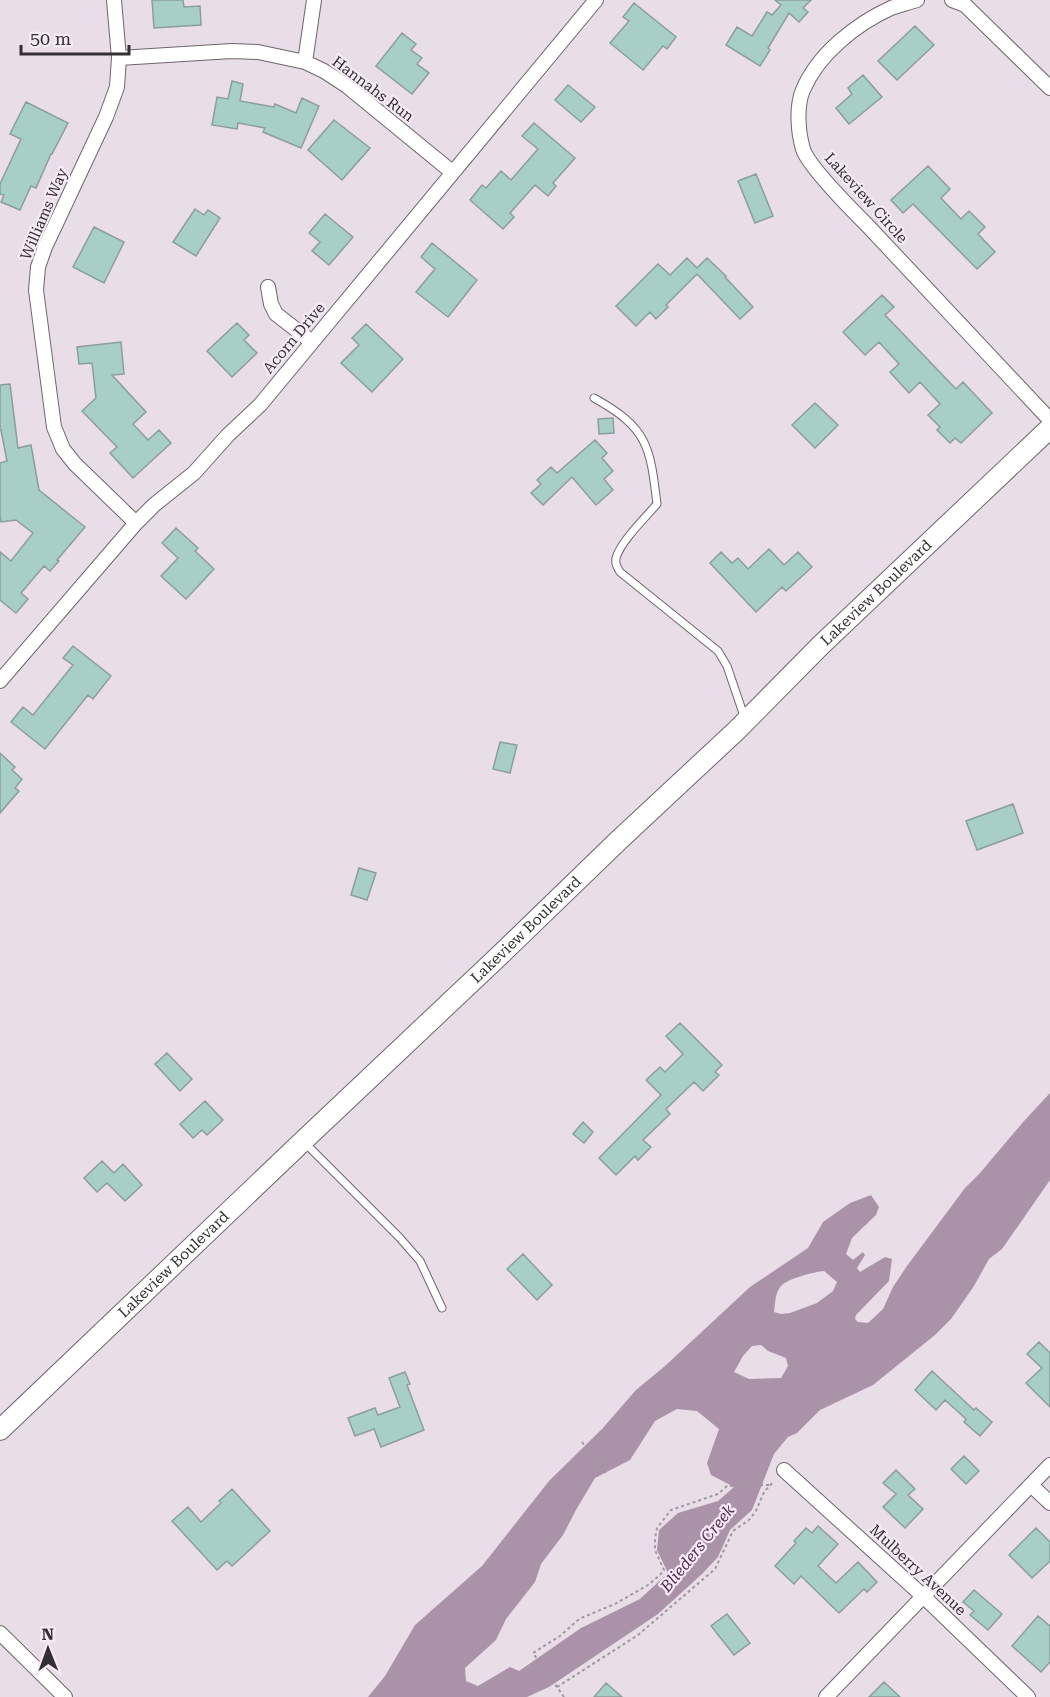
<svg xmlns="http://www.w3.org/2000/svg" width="1050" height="1697" font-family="'Roboto Serif',serif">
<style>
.water{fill:#aa93a9;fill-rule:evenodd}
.building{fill:#a8cfc7;stroke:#8c9e9a;stroke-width:1.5}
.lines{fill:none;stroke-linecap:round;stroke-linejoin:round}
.lane-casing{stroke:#70656f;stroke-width:9}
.street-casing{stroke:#70656f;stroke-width:16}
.secondary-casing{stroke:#70656f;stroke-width:22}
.path{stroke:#a0969f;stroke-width:2;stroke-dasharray:3 3;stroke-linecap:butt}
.lane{stroke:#fff;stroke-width:7}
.street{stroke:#fff;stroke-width:14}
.secondary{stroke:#fff;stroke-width:20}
.labels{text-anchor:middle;stroke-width:4.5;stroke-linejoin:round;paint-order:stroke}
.street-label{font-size:15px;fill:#342f33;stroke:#f6eaf6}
.water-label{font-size:16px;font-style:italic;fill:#512e50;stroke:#f6eaf6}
</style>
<rect width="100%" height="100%" fill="#e9dde8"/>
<!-- water -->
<path class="water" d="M1050,1093V1180L1002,1249L989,1259L974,1286L951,1319L935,1335L873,1385L820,1410L797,1433L788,1437L774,1454L752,1510L730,1530L718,1557L702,1574L658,1614L549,1687L527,1697H368L385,1676L415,1625L482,1566L549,1481L602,1429L636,1390L665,1366L750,1287L808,1248L823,1222L850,1203L871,1195L879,1207L876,1215L852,1238L846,1254L853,1260L863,1252L865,1255L857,1268L860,1272L885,1257L892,1259L889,1281L856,1315L855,1319L858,1322L868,1323L883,1309L893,1287L907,1266L965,1188L980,1173L1024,1121ZM824,1271L837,1282L833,1291L817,1303L790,1313L781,1314L774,1312C775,1304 775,1291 782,1285C790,1278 814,1272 824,1271ZM761,1345L768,1351L786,1358L788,1366L781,1378L749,1379L734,1372L743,1356L752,1346ZM677,1409L697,1411L719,1429L707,1463L711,1475L734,1487L718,1501L678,1513L659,1530L657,1550L668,1573L640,1599L581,1628L519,1671L510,1667L478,1686L466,1681L465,1668L496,1640L506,1619L535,1582L541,1564L563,1535L576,1510L595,1478L630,1460L655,1421Z"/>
<!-- building -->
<path class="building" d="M152,0H183L184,7L200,6L201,25L154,28Z
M775,0H811L803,8L808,12L799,22L789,13L768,48L770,50L760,66L726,45L737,27L752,36L767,12L772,15L781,5Z
M634,3L676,37L667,49L663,46L643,70L610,43L629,21L623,17Z
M915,26L934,45L897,80L878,61Z
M402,33L416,44L411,50L422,58L417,64L429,73L412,94L376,66Z
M863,75L882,97L849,124L836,108L852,94L848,88Z
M232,81L243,84L240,101L274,107L275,104L296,113L302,98L319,106L301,148L263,132L265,128L238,123L237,129L212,125L217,97L228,99Z
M568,85L595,107L581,122L555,100Z
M26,102L68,123L52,154H51L36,188L31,186L20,210L1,202L4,195L0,194V184L21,139L10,134Z
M334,120L370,148L342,180L308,150Z
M534,123L575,158L553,183L556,186L548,196L535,185L510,213L514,217L503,229L470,200L482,185L486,188L501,171L511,180L538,149L522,136Z
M928,166L950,189L941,198L961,219L969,211L985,227L978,234L995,252L977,269L913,204L903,213L891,200Z
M756,174L773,216L755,223L738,181Z
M195,209L204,215L208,210L220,218L196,256L173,242Z
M325,214L353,237L329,265L312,251L320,242L309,233Z
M94,227L124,242L104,283L73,267Z
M432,243L477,280L448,317L416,292L435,269L421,257Z
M687,258L697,268L707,258L726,276L725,277L753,307L740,319L697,274L666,305L668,307L656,319L650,312L636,326L616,306L658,264L670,275Z
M882,295L894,307L885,315L956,389L963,382L992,413L961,443L955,438L950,443L937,430L940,427L928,415L940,404L920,382L909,393L890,372L899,364L879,342L865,355L843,332Z
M237,323L249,335L244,340L257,353L232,377L207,351Z
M366,324L403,359L372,392L341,363L359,345L352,338Z
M121,342L124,374L112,375L146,412L133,424L148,440L159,430L171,443L133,478L110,453L117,447L82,411L96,398L92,363L79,364L77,347Z
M10,384L18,448L31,445L39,490L85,527L57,560L59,561L50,571L44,566L21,593L28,599L16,613L0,600V552L11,561L33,533L16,520L1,522L0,516V463L7,461L1,430H0V385Z
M815,403L838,425L815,448L792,425Z
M613,418L614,433L599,434L598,419Z
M595,440L607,453L602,458L613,471L604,479L613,490L596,505L572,477L543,505L531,493L541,484L537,480L551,467L557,473Z
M176,528L198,548L195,551L214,569L186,599L161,576L178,558L162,543Z
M769,549L784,565L798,552L812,567L786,591L782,587L756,612L710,563L721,552L732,563L738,558L748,569Z
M73,646L111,676L93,699L88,695L45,749L11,722L23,707L33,715L73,665L63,658Z
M500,742L517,745L510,773L493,769Z
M0,753L15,767L12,770L22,779L15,788L19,791L0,813Z
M1013,804L1023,833L977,850L966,821Z
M359,868L376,873L367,900L351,895Z
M680,1023L722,1065L715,1072L719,1075L703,1091L694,1082L666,1109L670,1114L643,1140L651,1147L638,1160L635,1156L616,1175L599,1158L661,1095L646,1080L660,1067L665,1072L683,1054L666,1036Z
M167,1053L192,1079L180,1091L155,1064Z
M205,1101L223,1120L207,1135L202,1130L193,1138L180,1124Z
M583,1122L593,1132L584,1143L573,1134Z
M102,1161L114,1173L123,1164L142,1185L125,1201L107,1183L97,1192L84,1178Z
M523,1254L552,1285L537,1300L507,1269Z
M1039,1342L1050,1353V1407L1026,1383L1042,1368L1027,1354Z
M932,1371L974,1410L976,1408L992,1422L980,1436L964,1422L966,1419L945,1400L936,1410L915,1390Z
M405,1372L410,1384L407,1385L424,1430L381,1447L374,1429L355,1436L348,1418L375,1408L378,1415L400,1407L389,1378Z
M964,1456L979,1471L966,1484L951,1469Z
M896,1470L915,1489L908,1495L923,1509L905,1528L883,1507L896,1494L883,1483Z
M232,1489L270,1531L232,1566L227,1561L217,1570L172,1521L188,1507L201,1522L221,1503L219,1501Z
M818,1526L838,1544L818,1566L836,1583L858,1562L877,1582L867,1592L864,1589L839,1613L801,1576L794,1584L775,1566L796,1543L794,1541L806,1528L812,1533Z
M1036,1528L1050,1542V1561L1032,1578L1009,1555Z
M974,1590L1002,1614L988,1630L970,1615L974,1611L963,1602Z
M727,1614L750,1643L734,1655L711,1626Z
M1038,1616L1050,1626V1662L1041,1672L1012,1646Z
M884,1682L900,1697H869Z
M606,1683L622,1697H594Z"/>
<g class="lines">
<!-- lane casing -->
<g class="lane-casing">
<path id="lane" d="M594,398C648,428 650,446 657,504C645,518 621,541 616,558C615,564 617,567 620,572L718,651L727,666L745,719
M305,1143L399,1237L420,1261L442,1308"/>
</g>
<!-- street casing -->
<g class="street-casing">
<path id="street" d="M114,0L119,58L117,87L106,117L45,247L38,267L36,290L54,427L63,449L75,464L136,523
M917,0C908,3 899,5 891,8C856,24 818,54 803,90C796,106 798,132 803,149C808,166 852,210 867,225C928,290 989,355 1050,420
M952,0L965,5L1050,88
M119,58L232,51L258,52L305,62L324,71L347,86L452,172
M305,62L314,0
M268,287L271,304L276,314L312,342
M0,681L136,523L154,505L194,473L228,435L260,405L596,0
M784,1470L923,1596L1028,1697
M1031,1485L1050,1503
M0,1633L65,1697
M826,1697L1050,1465"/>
</g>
<!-- secondary casing -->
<g class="secondary-casing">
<g id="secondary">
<path id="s1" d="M0,1430L303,1141L499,956L619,840L737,730L821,645L1050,428"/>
</g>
</g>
<!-- path -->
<path class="path" d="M582,1442L608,1475
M557,1687L638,1635L715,1569L733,1531L749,1520L756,1511L764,1492L774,1481
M564,1697L533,1653L560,1636L579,1619L617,1603L648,1585L660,1575L664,1570L655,1550V1538L657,1528L671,1510L718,1494L727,1486L771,1485"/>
<!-- lane -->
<use href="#lane" class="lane"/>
<!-- street -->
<use href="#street" class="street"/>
<!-- secondary -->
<use href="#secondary" class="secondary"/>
</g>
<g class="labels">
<!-- street labels -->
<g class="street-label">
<text transform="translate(373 89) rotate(37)" y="5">Hannahs Run</text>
<text transform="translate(866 198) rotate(48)" y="5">Lakeview Circle</text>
<text transform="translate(44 214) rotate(-67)" y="5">Williams Way</text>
<text transform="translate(294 338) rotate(-50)" y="5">Acorn Drive</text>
<text dy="5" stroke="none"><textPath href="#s1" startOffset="1212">Lakeview Boulevard</textPath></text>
<text dy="5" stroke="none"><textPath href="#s1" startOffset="726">Lakeview Boulevard</textPath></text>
<text dy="5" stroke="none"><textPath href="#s1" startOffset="240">Lakeview Boulevard</textPath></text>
<text transform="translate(918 1570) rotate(43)" y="5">Mulberry Avenue</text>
</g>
<!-- water labels -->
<g class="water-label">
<text transform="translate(697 1548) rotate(-51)" y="6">Blieders Creek</text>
</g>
</g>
<!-- north arrow -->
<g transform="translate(48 1649) rotate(359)" stroke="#f6eaf6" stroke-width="4.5" paint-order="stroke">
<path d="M0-4.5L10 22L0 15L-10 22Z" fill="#342f33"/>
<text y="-9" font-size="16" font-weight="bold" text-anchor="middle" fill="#342f33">N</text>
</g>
<!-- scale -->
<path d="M21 45v9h108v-9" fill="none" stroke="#342f33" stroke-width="3"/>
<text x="30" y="45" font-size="18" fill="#342f33" stroke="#f6eaf6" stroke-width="4.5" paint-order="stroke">50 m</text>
</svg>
